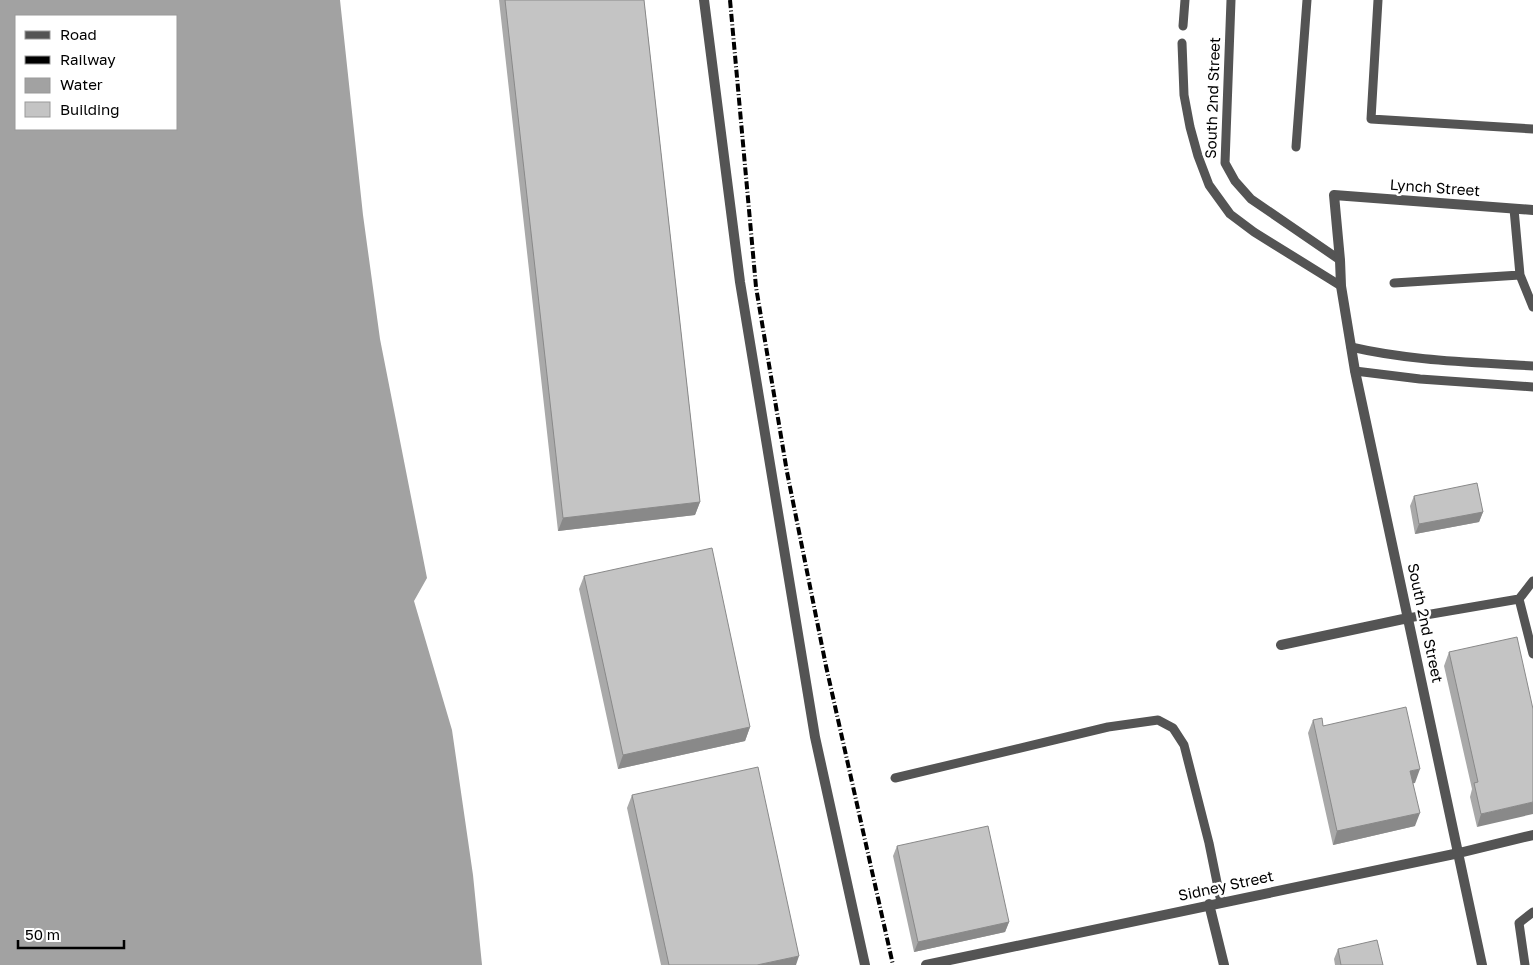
<svg xmlns="http://www.w3.org/2000/svg" width="1533" height="965" font-family="'Golos Text',sans-serif">
<style>
.water{fill:#a2a2a2;fill-rule:evenodd}
.lines{fill:none;stroke-linecap:round;stroke-linejoin:round}
.service{stroke:#545454;stroke-width:9}
.minor{stroke:#545454;stroke-width:10}
.rail{stroke:#000;stroke-width:4;stroke-dasharray:8 2.5 1 2.5;stroke-linecap:butt}
.wall{fill:#a9a9a9}
.shaded-wall{fill:#898989}
.building{fill:#c4c4c4;stroke:#898989}
.labels{text-anchor:middle;stroke-width:5;stroke-linejoin:round;paint-order:stroke}
.street-label{font-size:15px;fill:#000;stroke:#fff}
</style>
<rect width="100%" height="100%" fill="#fff"/>
<!-- water -->
<path class="water" d="M0,0H340L363,215L380,339L427,578L414,601L452,730L473,875L482,965H0ZM16,16H176V129H16Z"/>
<g class="lines">
<!-- service -->
<path class="service" d="M1231,0L1225,163L1235,181L1251,199L1340,260
M1378,0L1371,119L1533,129
M1183,26L1185,0
M1182,43L1184,95L1190,127L1198,156L1209,185L1230,214L1254,232L1341,286
M1296,147L1307,0
M1520,275L1533,307
M1394,283L1520,275L1514,209
M1351,347C1411,361 1472,362 1533,366
M1355,371L1420,379L1533,387
M1533,581L1519,599L1533,654
M1408,618L1519,599
M895,778L1108,727L1158,720L1173,728L1184,745L1209,843L1221,902
M1525,965L1519,923L1533,912"/>
<!-- minor -->
<path class="minor" d="M704,0L740,282L815,737L865,965
M1281,645L1408,618
M1209,904L1224,965
M926,965L1459,853L1533,835
M1482,965L1355,371L1341,286L1340,260L1334,195L1533,210"/>
<!-- rail -->
<path class="rail" d="M730,0L756,287L787,472L826,666L893,965"/>
</g>
<!-- wall -->
<path class="wall" d="M499,0H644L700,502L695,515L558,531Z
M1414,496L1483,512L1479,522L1415,534L1410,506Z
M584,576L750,727L745,741L618,769L579,589Z
M1449,652L1533,709L1477,827L1470,797L1472,789L1444,666Z
M1313,720L1415,783H1413L1415,826L1333,845L1308,733Z
M632,795L796,965H661L627,808Z
M897,846L1009,922L1005,932L914,952L893,856Z
M1338,949L1383,965H1335L1334,959Z"/>
<!-- shaded-wall -->
<path class="shaded-wall" d="M700,502L695,515L558,531L563,518Z
M1483,512L1479,522L1415,534L1419,524Z
M750,727L745,741L618,769L623,755Z
M1420,769L1415,783L1405,785L1410,771Z
M1533,802V814L1477,827L1481,814Z
M1420,813L1415,826L1333,845L1337,831Z
M1009,922L1005,932L914,952L918,942Z
M799,956L796,965H757Z"/>
<!-- building -->
<path class="building" d="M505,0H644L700,502L563,518Z
M1477,483L1483,512L1419,524L1414,496Z
M712,548L750,727L623,755L584,576Z
M1517,637L1533,709V802L1481,814L1474,783L1478,782L1449,652Z
M1406,707L1420,769L1410,771L1420,813L1337,831L1313,720L1322,718L1323,726Z
M758,767L799,956L757,965H669L632,795Z
M988,826L1009,922L918,942L897,846Z
M1377,940L1383,965H1341L1338,949Z"/>
<g class="labels">
<!-- street labels -->
<g class="street-label">
<text transform="translate(1213 98) rotate(-88)" y="5">South 2nd Street</text>
<text transform="translate(1435 188) rotate(4)" y="5">Lynch Street</text>
<text transform="translate(1425 623) rotate(78)" y="5">South 2nd Street</text>
<text transform="translate(1226 886) rotate(-12)" y="5">Sidney Street</text>
</g>
</g>
<!-- legend -->
<rect x="15" y="15" width="162" height="115" fill="#ffffff" stroke="#999999"/>
<rect x="25" y="31" width="25" height="8" fill="#545454" stroke="#999999"/>
<text x="60" y="40" font-size="15" fill="#000000">Road</text>
<rect x="25" y="56" width="25" height="8" fill="#000000" stroke="#999999"/>
<text x="60" y="65" font-size="15" fill="#000000">Railway</text>
<rect x="25" y="78" width="25" height="15" fill="#a2a2a2" stroke="#999999"/>
<text x="60" y="90" font-size="15" fill="#000000">Water</text>
<rect x="25" y="102" width="25" height="15" fill="#c4c4c4" stroke="#999999"/>
<text x="60" y="115" font-size="15" fill="#000000">Building</text>
<!-- scale -->
<path d="M18 940v8h106v-8" fill="none" stroke="#000000" stroke-width="2.5"/>
<text x="25" y="940" font-size="15" fill="#000000" stroke="#ffffff" stroke-width="4" paint-order="stroke">50 m</text>
</svg>
